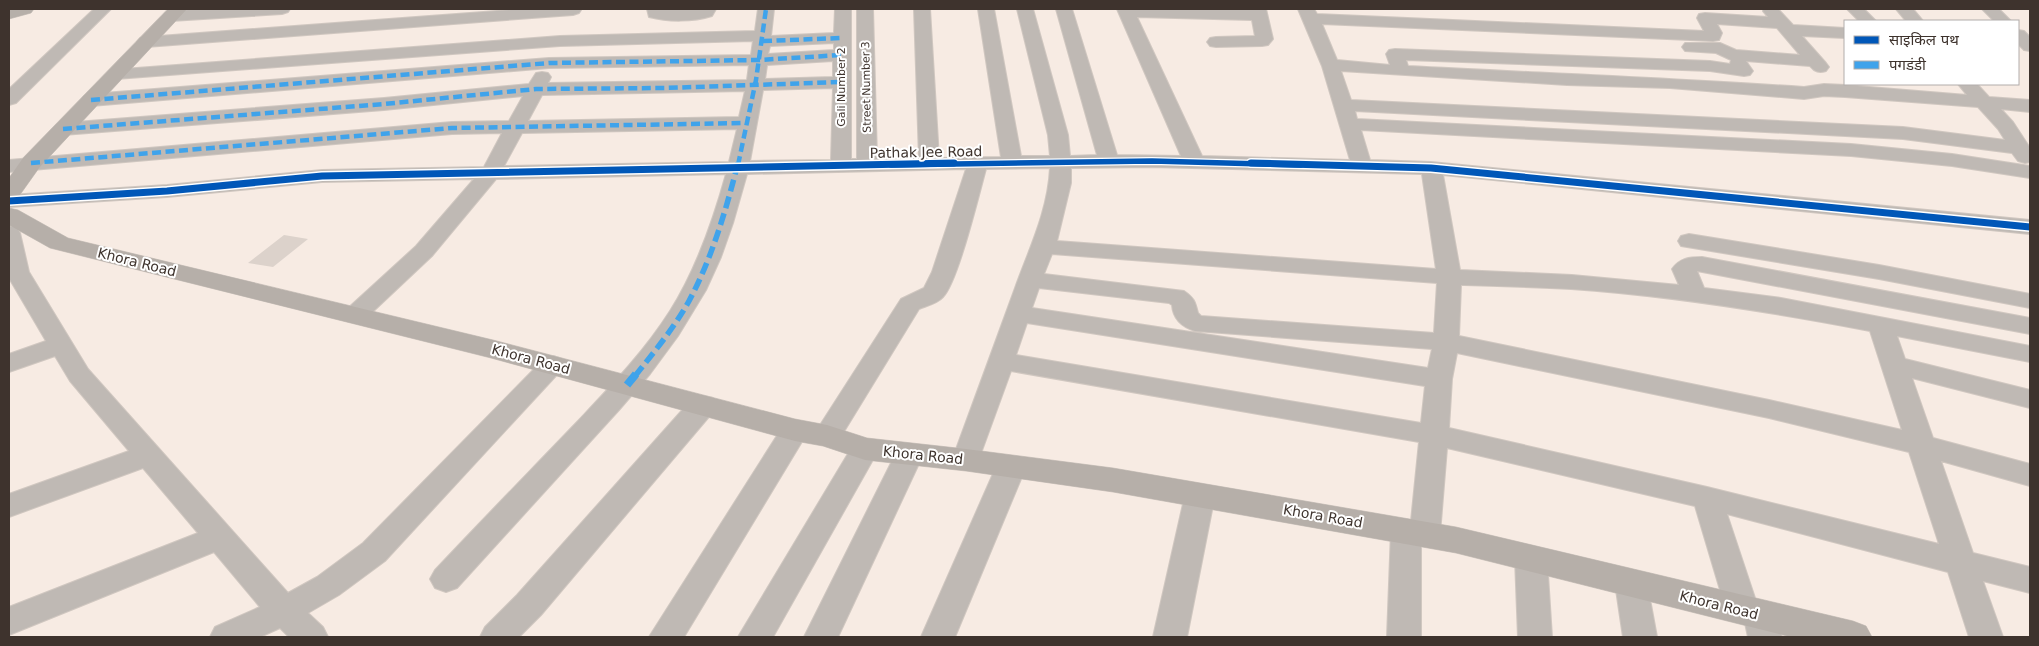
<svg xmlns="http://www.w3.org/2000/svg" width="2039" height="646" font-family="'DejaVu Sans','Noto Sans Devanagari',sans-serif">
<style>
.building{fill:#dcd2cb}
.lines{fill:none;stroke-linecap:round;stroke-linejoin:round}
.street-casing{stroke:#d0c7c0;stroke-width:2}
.secondary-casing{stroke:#d0c7c0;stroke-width:1}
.street{fill:#bfb9b4;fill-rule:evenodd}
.secondary{fill:#b6afa9;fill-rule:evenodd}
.quiet-far2{stroke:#3fa3eb;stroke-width:4.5;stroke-dasharray:9 4.5;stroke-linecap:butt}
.quiet-far1{stroke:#3fa3eb;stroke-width:5.5;stroke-dasharray:12 5.5;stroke-linecap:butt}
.quiet{stroke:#3fa3eb;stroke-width:8;stroke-dasharray:15 8;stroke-linecap:butt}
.cycleway-far1-casing{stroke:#fff;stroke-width:8}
.cycleway-casing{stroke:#fff;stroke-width:10}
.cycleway-far1{stroke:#0057b8;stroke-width:5.5}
.cycleway{stroke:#0057b8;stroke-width:7}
.labels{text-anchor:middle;stroke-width:4;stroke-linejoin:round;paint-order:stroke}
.far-street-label{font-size:11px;fill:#3e332d;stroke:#fff}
.street-label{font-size:14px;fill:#3e332d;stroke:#fff}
</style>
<rect width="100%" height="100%" fill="#f7ebe3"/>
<!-- building -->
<path class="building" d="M284,235L308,239L273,267L248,263Z"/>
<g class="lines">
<!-- street casing -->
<g class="street-casing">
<path id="street" d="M94,9H111L16,103L9,105V89Z
M208,9H290L288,12L282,14L171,21L165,19L163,16L165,13L171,11Z
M524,9L581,10L579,13L573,15L146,47L140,46L137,42L140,38L146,37Z
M647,9H716L712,16C693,22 668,22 649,17Z
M758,9H774L771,36L834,33L835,9H851V159H857V9H873L877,159L919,158L914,9H930L939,158L1001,157L978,9H994L1021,156H1050L1048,135L1017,9H1033L1068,135L1070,156L1097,155L1056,9H1072L1117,155L1181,156L1117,9H1266L1273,39L1268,45L1262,46L1216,47L1210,46L1207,42L1210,38L1216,37L1255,36L1252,20L1137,17L1202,156L1350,160L1322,66L1298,9H1314L1317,14L1704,31L1697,18L1699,14L1705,13L1768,17L1763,11L1764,9H1778L1793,25L1845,28V38L1802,36L1826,63L1829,67L1826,71C1819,73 1815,72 1810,66L1746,61L1753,71L1750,75L1744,76L1710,71L1406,60L1408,66C1540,73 1672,78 1804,87L1824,84L1845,85L1967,95L1958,84H1977L1989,97L2030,100V112L2001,109L2013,122L2030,148V162L2025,163L2018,161L2012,153L1903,139L1355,111L1357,119L1851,144L1952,154L2030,166V178L1952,166L1851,156L1361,130L1370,160L1431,162L2030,220V234L1443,175L1460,270L1572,275L1679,285L1672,269C1680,258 1689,257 1702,257L2030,318V334L1697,271L1704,288L1781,298L2030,346V362L1897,336L1905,359L2030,390V408L1912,378L1933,438L2030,464V486L1941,461L1973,553L2030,567V593L1983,581L2003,637H1969L1948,572L1727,514L1756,601L1759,600L1771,604L1782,637H1748L1745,623L1730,620L1726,610L1695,506L1447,448L1440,534L1436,542L1425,546L1421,545V637H1387L1391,531L1395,523L1406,519L1411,521L1419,442L1011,371L976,467L966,470L956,467L952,460C973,403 994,346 1015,288C1029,249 1048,211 1050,168L986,169C979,194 958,282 943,297C938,303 926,306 919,309L837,443L827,446L817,443L813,436L901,299L924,288L932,272L966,169L747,174L733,223L721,257L706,290L678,336L650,374L619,410L457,588L446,592L435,588L430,579L435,570C482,520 530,471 577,422C610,387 644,352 670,311C696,270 713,221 726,174L496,179L432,256L364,320L355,323L346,320L343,315L346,310L416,246L474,179L322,182L167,197L9,207V195L167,185L322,170L484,167L502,133L452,134L9,172V160L452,122L509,121L523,96L384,110L63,135L56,133L53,129L56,125L63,123L384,98L529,84L536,73L542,72L548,73L551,77L548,83L747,80L749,65L549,68L91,106L84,104L82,100L84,96L91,94L549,58L751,55L753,41L560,46L116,79L110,78L107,74L110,70L560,36L755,31ZM1322,24L1713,41L1719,40L1722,33L1717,24L1777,28L1800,55L1736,50L1720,43H1685L1682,47L1685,51L1716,53L1731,60L1730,64L1710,61L1395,49L1389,50L1386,54L1390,65L1337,60ZM834,43V50L768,54L770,46ZM833,61V77L765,79L767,65ZM1341,71L1567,85L1670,88L1804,99L1824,96L1845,97L1978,107L1998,129L2005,140L1903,127L1351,100ZM833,88L831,160L750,161L763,90ZM745,91L739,117L528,121L542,95ZM737,129L729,162L504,166L522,133ZM1152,167L1422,174L1436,269L1057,241L1071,183V168ZM1052,254L1437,283L1434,333L1201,316L1198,313C1195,301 1194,298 1184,291L1044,274ZM1461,285C1497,286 1534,287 1571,289C1672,296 1771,312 1870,331L1902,430L1769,400L1459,336ZM1039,288L1169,303L1172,305C1173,319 1182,327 1195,331L1432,349L1428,368L1032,308ZM1027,323L1425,386L1421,423L1016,355ZM1457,353L1769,418L1909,452L1939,544L1707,487L1449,428L1452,379Z
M1847,9H1864L1876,21H1859Z
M1896,9H1913L1923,21H1906Z
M1982,9H1999L2011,21H1994Z
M2018,30L2024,31L2030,37V51L2024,50L2018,44Z
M9,226L17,228L20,233L29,272L88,369L288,593L317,577L363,543L544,359L553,356L562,359L566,365L385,561L339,595L308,613L323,627L328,637H289L280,628L260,637H210L215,627L260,607L214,552L9,635V607L198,533L143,468L9,517V494L129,451L70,381L55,356L9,372V354L46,341L9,278Z
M1689,234L1879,265L2030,294V308L1879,279L1681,246L1678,241L1681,236Z
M703,396L713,398L717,405L713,412L541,615L519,637H480L485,627L517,595L693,398Z
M795,420L805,423L809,430L684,637H649L785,423Z
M865,439L875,442L879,449L773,637H738L855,442Z
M909,445L919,448L923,455L838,637H804L895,455L899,448Z
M1011,456L1021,460L1026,467L955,637H921L996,467L1001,460Z
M1200,484L1211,487L1215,495L1187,637H1153L1185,495L1189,487Z
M1531,546L1542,550L1547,559L1552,637H1518L1515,559L1520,550Z
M1631,570L1642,574L1647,583L1657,637H1623L1615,583L1620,574Z"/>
</g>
<!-- secondary casing -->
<g class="secondary-casing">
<path id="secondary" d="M9,9H34L31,13L9,19Z
M168,9H187L39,168L17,199L9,201V178L23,158Z
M9,208L18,210L68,238L493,340L795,419L827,425L867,438L966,449L1113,468L1456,527L1853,621L1866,626L1872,637H1791L1456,553L1113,492L966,471L865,460L823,446L795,441L491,358L50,248L9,225Z"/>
</g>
<!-- street -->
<use href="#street" class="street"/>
<!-- secondary -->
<use href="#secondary" class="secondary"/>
<!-- quiet-far2 -->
<path class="quiet-far2" d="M763,41L842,38
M91,100L549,63L759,60L841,55
M63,129L384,104L536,89L665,88L841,82
M31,163L452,128L747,123
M738,165L756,80L766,9"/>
<!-- quiet-far1 -->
<path class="quiet-far1" d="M635,376C654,352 674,328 689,301C712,258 726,210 738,163"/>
<!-- quiet -->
<path class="quiet" d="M627,385L636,374"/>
<!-- cycleway-far1 casing -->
<g class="cycleway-far1-casing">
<path id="cycleway-far1" d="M891,165L1152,161L1301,165"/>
</g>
<!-- cycleway casing -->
<g class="cycleway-casing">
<path id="cycleway" d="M1251,163L1431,168L2030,227
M9,201L167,191L322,176L954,163"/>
</g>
<!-- cycleway-far1 -->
<use href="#cycleway-far1" class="cycleway-far1"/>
<!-- cycleway -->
<use href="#cycleway" class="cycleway"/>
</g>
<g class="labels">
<!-- far-street labels -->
<g class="far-street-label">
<text transform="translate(841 87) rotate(-90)" y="4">Gali Number 2</text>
<text transform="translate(866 87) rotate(-91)" y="4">Street Number 3</text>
</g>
<!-- street labels -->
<g class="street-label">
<text transform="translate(926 152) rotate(-1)" y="5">Pathak Jee Road</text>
<text transform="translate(137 262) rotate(14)" y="5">Khora Road</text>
<text transform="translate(531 359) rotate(15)" y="5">Khora Road</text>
<text transform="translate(923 455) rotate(6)" y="5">Khora Road</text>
<text transform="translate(1323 516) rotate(10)" y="5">Khora Road</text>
<text transform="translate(1719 605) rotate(14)" y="5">Khora Road</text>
</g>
</g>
<!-- border -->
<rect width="2039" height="646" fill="none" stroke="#3e332d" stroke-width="20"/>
<!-- legend -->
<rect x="1844" y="20" width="175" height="65" fill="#ffffff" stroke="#b2adab"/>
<rect x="1854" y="36" width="25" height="8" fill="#0057b8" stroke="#b2adab"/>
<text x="1889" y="45" font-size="15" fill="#3e332d">साइकिल पथ</text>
<rect x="1854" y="61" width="25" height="8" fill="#3fa3eb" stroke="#b2adab"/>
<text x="1889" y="70" font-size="15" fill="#3e332d">पगडंडी</text>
</svg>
